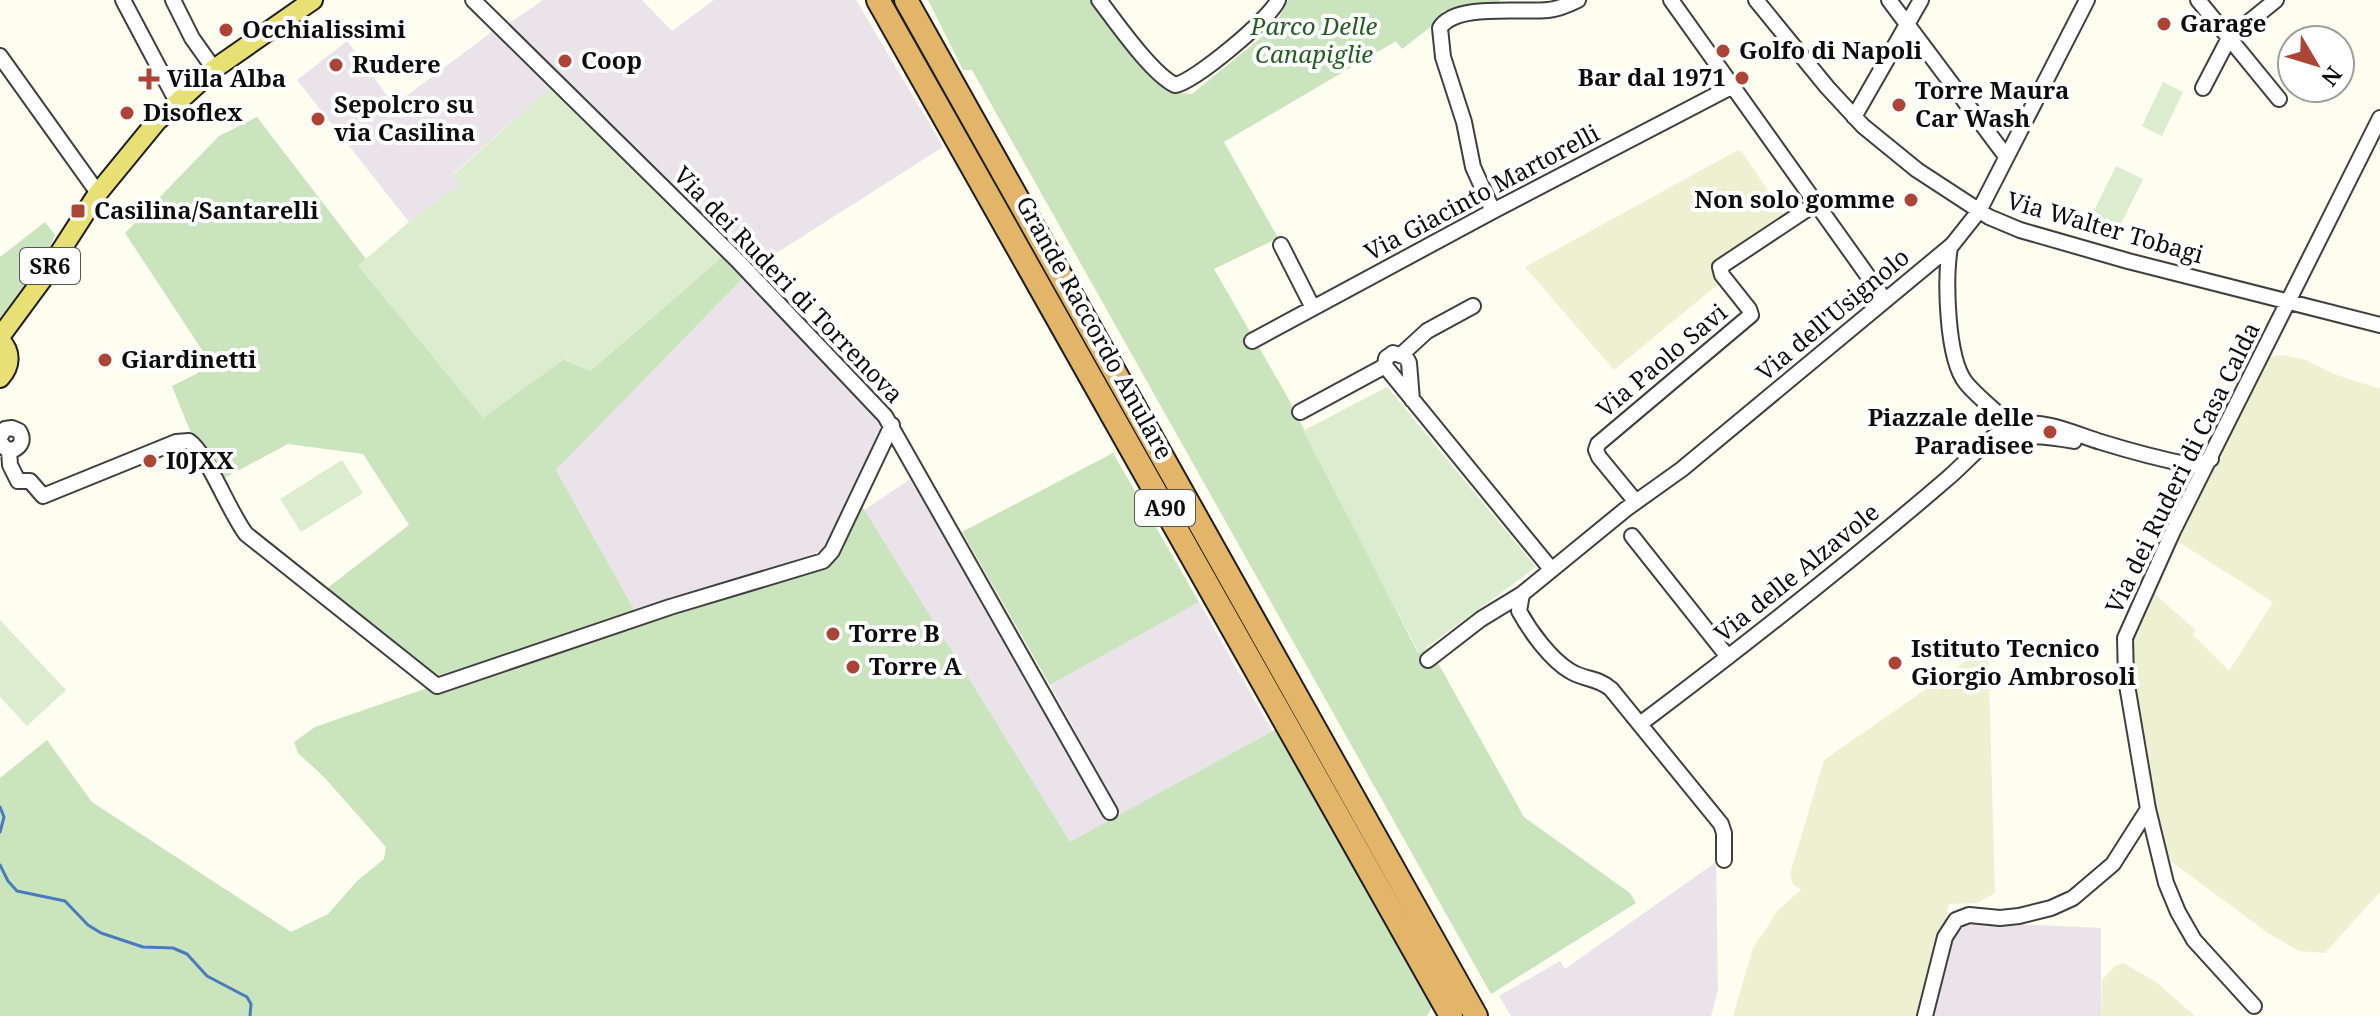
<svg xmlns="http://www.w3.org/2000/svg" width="2380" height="1016" font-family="'Noto Serif',serif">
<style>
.industrial{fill:#ebe3ea}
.farmland{fill:#eef0d2}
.green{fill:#cae4bd}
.pitch{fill:#dcecce}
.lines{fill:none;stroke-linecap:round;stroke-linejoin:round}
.stream{stroke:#4a7bbd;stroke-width:3}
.minor-casing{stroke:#404040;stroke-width:18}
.major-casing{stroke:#1e1e1e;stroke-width:22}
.highway-casing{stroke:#1e1e1e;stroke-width:26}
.minor{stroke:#fff;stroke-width:14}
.major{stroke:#e8e075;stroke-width:18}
.highway{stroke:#e3b568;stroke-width:22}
.poi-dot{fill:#ad4536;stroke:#fff;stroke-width:3}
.labels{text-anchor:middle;stroke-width:8;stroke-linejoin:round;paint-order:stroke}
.shield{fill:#fff;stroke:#565656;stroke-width:2}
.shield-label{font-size:22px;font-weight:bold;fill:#0d0d0d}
.poi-label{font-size:24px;font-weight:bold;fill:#0d0d0d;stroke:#fff;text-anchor:start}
.park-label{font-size:24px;font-style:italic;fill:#275d25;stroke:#fff}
.street-label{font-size:24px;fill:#0d0d0d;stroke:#fff}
</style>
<rect width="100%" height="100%" fill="#fdfdf0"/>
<!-- industrial -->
<path class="industrial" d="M543,0H642L672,31L714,0H856L943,147L753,268L508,24Z
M493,31L551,87L453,174L460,184L409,222L297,80L347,41L394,105Z
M743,278L886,428L827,549L636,614L556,470Z
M915,476L1110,821L1070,843L864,510Z
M1199,602L1272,731L1121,815L1050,685Z
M1716,862L1718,990L1711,1016H1511L1499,996L1560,961L1565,969Z
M1971,922L2101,928V1016H1930L1951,937L1957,926Z"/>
<!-- farmland -->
<path class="farmland" d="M1738,150L1743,153L1786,218L1711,265L1722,281L1614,370L1525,267Z
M2283,355L2306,360L2334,374L2380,389V892L2325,953L2299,951L2268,933L2161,854L2147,752L2138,720L2129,652L2131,635L2151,591L2196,630L2192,634L2229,671L2273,602L2177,541L2270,357Z
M1988,646L1995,893L1977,903L1949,904L1920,1016H1733L1753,948L1779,909L1801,890L1793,884L1790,874L1824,760Z
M2123,963L2156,982L2195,1016H2101L2102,980L2114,967Z"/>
<!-- green -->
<path class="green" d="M928,0H1091L1158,84L1182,93L1192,94L1274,27L1288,0H1499L1501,3L1443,11L1437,22L1402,49L1396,41L1224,142L1278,238L1214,269L1287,396L1418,653L1429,647L1524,817L1630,893L1636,903L1491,994L972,70H963Z
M257,117L366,259L358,266L590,371L729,251L749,272L556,470L638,617L825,560L857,498L1070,842L1307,712L1451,971L1427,1016H0V778L47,740L92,802L291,932L328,914L357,881L384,859L386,847L324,777L298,753L294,742L315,727L436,685L321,593L409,525L363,454L288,444L215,483L197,448L172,386L198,373L204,353L125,233L219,136Z
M45,222L55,235L45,259L0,318V257Z
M1113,453L1199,602L1050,685L962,532Z"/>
<!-- pitch -->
<path class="pitch" d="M2163,82L2183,92L2162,136L2142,126Z
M551,87L722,257L590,371L565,359L483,418L358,266L409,222L460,184L453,175Z
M2116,166L2143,179L2118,230L2091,217Z
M1387,387L1536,567L1419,653L1303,431Z
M342,460L363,493L301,532L280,499Z
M0,620L66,690L27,726L0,697Z"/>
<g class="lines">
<!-- stream -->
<path class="stream" d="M0,807L4,817L0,832
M0,865L8,881L17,891L65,901L88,925L101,933L143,947L173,948L187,954L207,976L247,997L251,1004L250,1016"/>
<!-- minor casing -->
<g class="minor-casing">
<path id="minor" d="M123,0L177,102
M173,0L192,38L214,69
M473,0L737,260L885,416L1110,812
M1099,0C1116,22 1151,73 1175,85C1194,82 1270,19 1278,0
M1671,0L1885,300
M1756,0L1827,87L1863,126L1917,170L1989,217L2020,230L2128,261L2380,325
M1889,0L2005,155
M2198,0L2279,99
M0,56L98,193
M2203,88L2229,38L2276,0
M1854,117L1921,0
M1493,211L1473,167L1464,122L1443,57L1440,28C1455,3 1520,13 1548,10C1559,9 1568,5 1578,0
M1281,245L1313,308
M1950,247C1945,278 1946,358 1966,383C1982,402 2004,416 2020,436
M1252,341L1493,211L1733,86
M1402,354L1427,331L1473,306
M1385,366L1551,569
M1385,366L1386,358L1393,353L1406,357L1409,363L1412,400
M1300,412L1385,366
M0,437L5,429L12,428L19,431C24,439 22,446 13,450L6,449L0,442
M1986,448C2015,432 2043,435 2074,441
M9,450L10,465L18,481H30L43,496L176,442L189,441C207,453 229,512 246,534L437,686L670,607L823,561L832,551L892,425
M1636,502L1599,457L1596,450L1598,444L1751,315L1749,309L1722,275L1720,267L1815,204
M1632,536L1728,657
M1522,594L1519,611C1530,631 1550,659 1570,671C1584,680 1597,677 1611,689L1721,824L1724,833V860
M1428,660L1481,619L1522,594L1626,509L1682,469L1952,245L1979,211L2087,0
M1640,724C1745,645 1848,564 1948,478C1968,461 1994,429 2019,424C2047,420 2075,434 2101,442C2130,451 2160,459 2190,465H2200L2211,459
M2254,1006L2194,940L2178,912L2166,883L2148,809L2126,679L2125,638L2173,531L2380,118
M1925,1016L1945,937L1956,920L1969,915L2000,918L2019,916L2051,908L2073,898L2113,864L2148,809"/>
</g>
<!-- major casing -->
<g class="major-casing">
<path id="major" d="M0,337L42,280L98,193L157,121L214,69L313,0
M0,340C12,352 11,366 0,378"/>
</g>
<!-- highway casing -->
<g class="highway-casing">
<path id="highway" d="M878,0L1451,1016
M906,0L1476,1016"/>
</g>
<!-- minor -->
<use href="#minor" class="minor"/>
<!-- major -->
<use href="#major" class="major"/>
<!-- highway -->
<use href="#highway" class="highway"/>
</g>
<!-- markers -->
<g class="poi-dot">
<circle cx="2164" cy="24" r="8"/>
<circle cx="226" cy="30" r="8"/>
<circle cx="1723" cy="51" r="8"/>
<circle cx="565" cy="61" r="8"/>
<circle cx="336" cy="65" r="8"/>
<circle cx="1742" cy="78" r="8"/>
<path d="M145 67h8v8h8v8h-8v8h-8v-8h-8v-8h8z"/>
<circle cx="1899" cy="105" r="8"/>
<circle cx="127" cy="113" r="8"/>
<circle cx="318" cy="119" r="8"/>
<circle cx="1911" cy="200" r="8"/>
<rect x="70" y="203" width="16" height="16" rx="4"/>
<circle cx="105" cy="360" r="8"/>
<circle cx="2050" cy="432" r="8"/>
<circle cx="150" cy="461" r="8"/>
<circle cx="833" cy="634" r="8"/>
<circle cx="1895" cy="663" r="8"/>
<circle cx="853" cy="667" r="8"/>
</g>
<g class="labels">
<!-- shield labels -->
<g class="shield">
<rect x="20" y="248" width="60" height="36" rx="6"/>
<rect x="1135" y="490" width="60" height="36" rx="6"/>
</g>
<g class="shield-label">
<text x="50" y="274">SR6</text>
<text x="1165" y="516">A90</text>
</g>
<!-- poi labels -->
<g class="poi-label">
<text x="2180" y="32">Garage</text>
<text x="242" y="38">Occhialissimi</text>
<text x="1739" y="59">Golfo di Napoli</text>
<text x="581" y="69">Coop</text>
<text x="352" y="73">Rudere</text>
<text x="1726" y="86" text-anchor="end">Bar dal 1971</text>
<text x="167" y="87">Villa Alba</text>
<text x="1915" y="99">Torre Maura<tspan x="1915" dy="28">Car Wash</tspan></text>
<text x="334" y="113">Sepolcro su<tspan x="334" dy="28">via Casilina</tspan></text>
<text x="143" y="121">Disoflex</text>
<text x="1895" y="208" text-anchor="end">Non solo gomme</text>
<text x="94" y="219">Casilina/Santarelli</text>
<text x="121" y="368">Giardinetti</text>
<text x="2034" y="426" text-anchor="end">Piazzale delle<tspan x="2034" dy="28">Paradisee</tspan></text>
<text x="166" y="469">I0JXX</text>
<text x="849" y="642">Torre B</text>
<text x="1911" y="657">Istituto Tecnico<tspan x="1911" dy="28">Giorgio Ambrosoli</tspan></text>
<text x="869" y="675">Torre A</text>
</g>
<!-- park labels -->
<g class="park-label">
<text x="1314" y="35">Parco Delle<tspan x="1314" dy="28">Canapiglie</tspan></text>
</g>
<!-- street labels -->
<g class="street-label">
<text transform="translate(1482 193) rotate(-28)" y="8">Via Giacinto Martorelli</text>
<text transform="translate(2105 228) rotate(16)" y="8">Via Walter Tobagi</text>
<text transform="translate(788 285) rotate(46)" y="8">Via dei Ruderi di Torrenova</text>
<text transform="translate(1833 315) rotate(-40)" y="8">Via dell'Usignolo</text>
<text transform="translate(1094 328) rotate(61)" y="8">Grande Raccordo Anulare</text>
<text transform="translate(1662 361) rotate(-40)" y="8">Via Paolo Savi</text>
<text transform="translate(2183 468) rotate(-64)" y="8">Via dei Ruderi di Casa Calda</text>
<text transform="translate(1797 573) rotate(-39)" y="8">Via delle Alzavole</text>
</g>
</g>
<!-- north arrow -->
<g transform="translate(2316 64) rotate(128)"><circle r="38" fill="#ffffff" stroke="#9e9e9e" stroke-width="2"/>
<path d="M0-6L14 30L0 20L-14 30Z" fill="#ad4536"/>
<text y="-12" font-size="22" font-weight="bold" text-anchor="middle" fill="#0d0d0d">N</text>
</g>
</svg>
